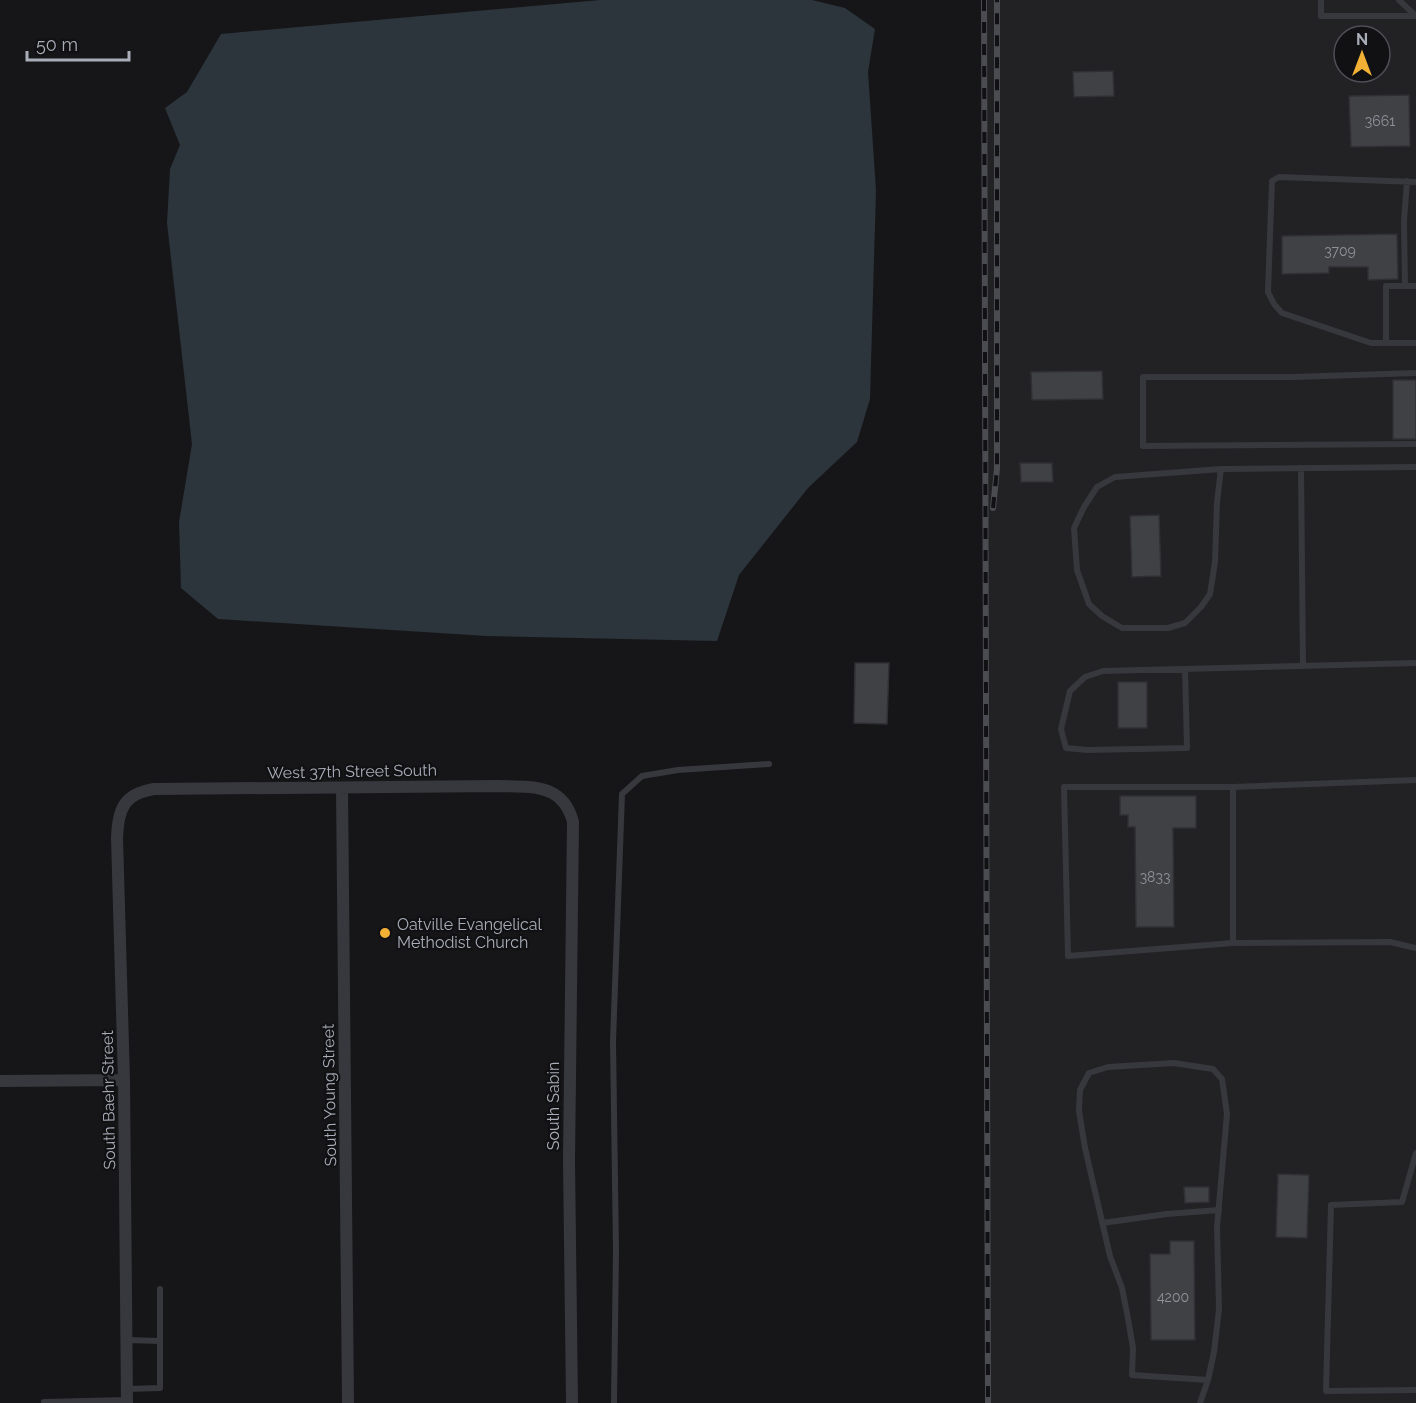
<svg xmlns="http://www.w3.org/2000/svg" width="1416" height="1403" font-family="Raleway,sans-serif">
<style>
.built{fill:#222225;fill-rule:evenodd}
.water{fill:#2c353c}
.building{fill:#404145;stroke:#303034;stroke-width:1.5}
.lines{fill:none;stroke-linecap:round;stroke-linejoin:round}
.lane{stroke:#37383d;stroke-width:6}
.street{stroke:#37383d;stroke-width:12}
.rail-casing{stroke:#4a4c52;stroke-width:6}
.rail{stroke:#111113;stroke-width:4;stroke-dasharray:11;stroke-linecap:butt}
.poi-dot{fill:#f2b134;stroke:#111113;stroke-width:2}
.labels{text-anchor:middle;stroke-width:4.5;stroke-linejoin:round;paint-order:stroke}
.number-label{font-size:14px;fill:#8e929b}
.street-label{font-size:16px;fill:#a8adb8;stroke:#111113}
.poi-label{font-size:16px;fill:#a8adb8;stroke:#111113;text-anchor:start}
</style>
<rect width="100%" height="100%" fill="#161618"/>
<!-- built -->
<path class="built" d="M983,0H1416V1403H987ZM1344,36H1380V72H1344Z"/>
<!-- water -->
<path class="water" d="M600,0H812L845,8L875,29L868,72L876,190L870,399L857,442L808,488L739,575L717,641L486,636L218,619L181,588L179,522L192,444L167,223L170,169L180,145L165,108L187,92L221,34Z"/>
<!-- building -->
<path class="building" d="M1113,71L1114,96L1074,97L1073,72Z
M1409,95L1410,146L1351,147L1349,96Z
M1397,234L1398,279L1368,280V267H1329V273L1282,274V236Z
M1102,371L1103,399L1032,400L1031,372Z
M1393,380H1416V439H1393Z
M1020,463H1052L1053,482H1021Z
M1159,515L1161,576L1132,577L1130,516Z
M855,663H889L887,724L854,723Z
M1118,682H1147V728H1118Z
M1120,796H1196V828H1173L1174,927H1136L1135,827H1128V815H1120Z
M1278,1174L1309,1175L1307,1238L1276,1237Z
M1184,1187H1209V1202L1185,1203Z
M1170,1241H1194L1195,1340H1151L1150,1254H1170Z"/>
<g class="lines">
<!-- lane -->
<path class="lane" d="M1321,0V16H1414
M1399,0L1416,16
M1416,182L1279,177L1272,181L1268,292L1274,304L1282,313L1371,343H1416
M1405,286L1404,221L1407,181
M1386,343V286H1416
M1416,373L1293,377H1143V446L1416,444
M1301,468L1303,666
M1221,469L1217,502L1215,562L1210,594L1201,607L1185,623L1168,628H1122L1102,616L1089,604L1077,570L1074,528L1084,507L1097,487L1115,477L1221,469L1416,467
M1185,669L1187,748L1087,750L1066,748L1061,729L1070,691L1085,677L1103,671L1416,663
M1416,780L1233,787H1064L1068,956L1233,943L1390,942L1416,948
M1233,787V943
M1416,1153L1402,1202L1331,1205L1326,1391L1416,1390
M1102,1223L1167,1214L1219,1210
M127,1340L160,1341
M127,1389L160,1388V1289
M44,1402L127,1400
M614,1403L616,1250L613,1041L622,794L642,776L678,770L769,764
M1200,1403L1208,1380L1214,1352L1219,1309L1217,1227L1227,1114L1222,1079L1213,1069L1174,1063L1108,1067L1089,1073L1080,1090L1079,1111L1085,1148L1110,1256L1122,1288L1127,1313L1133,1348L1132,1375L1208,1380"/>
<!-- street -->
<path class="street" d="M342,788L348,1403
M0,1081L124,1080
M127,1403L124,1080L117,838C118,810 123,794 154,789L498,786C531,787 563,783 573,822L569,1161L572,1403"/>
<!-- rail casing -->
<g class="rail-casing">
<path id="rail" d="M984,0L988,1403
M993,508L997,469V0"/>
</g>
<!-- rail -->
<use href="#rail" class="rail"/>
</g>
<!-- markers -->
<circle class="poi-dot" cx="385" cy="933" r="6"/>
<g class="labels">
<!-- number labels -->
<g class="number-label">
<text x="1380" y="126">3661</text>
<text x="1340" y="256">3709</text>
<text x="1155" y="882">3833</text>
<text x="1173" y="1302">4200</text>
</g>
<!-- street labels -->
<g class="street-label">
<text transform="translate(352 771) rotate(-1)" y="6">West 37th Street South</text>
<text transform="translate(329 1095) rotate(-91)" y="6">South Young Street</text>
<text transform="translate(108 1100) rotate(-91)" y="6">South Baehr Street</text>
<text transform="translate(553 1106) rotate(-90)" y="6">South Sabin</text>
</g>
<!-- poi labels -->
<g class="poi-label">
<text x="397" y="930">Oatville Evangelical<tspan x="397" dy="18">Methodist Church</tspan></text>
</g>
</g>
<!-- north arrow -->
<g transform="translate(1362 54)"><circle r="28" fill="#111113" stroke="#4d4f55" stroke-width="1.5"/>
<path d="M0-4.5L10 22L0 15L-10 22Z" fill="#f2b134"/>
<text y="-9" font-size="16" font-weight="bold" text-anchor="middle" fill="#a8adb8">N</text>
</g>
<!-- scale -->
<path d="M27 51v9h102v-9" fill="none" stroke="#a8adb8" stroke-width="3"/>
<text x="36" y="51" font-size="18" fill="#a8adb8" stroke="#111113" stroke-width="4.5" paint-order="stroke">50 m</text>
</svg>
